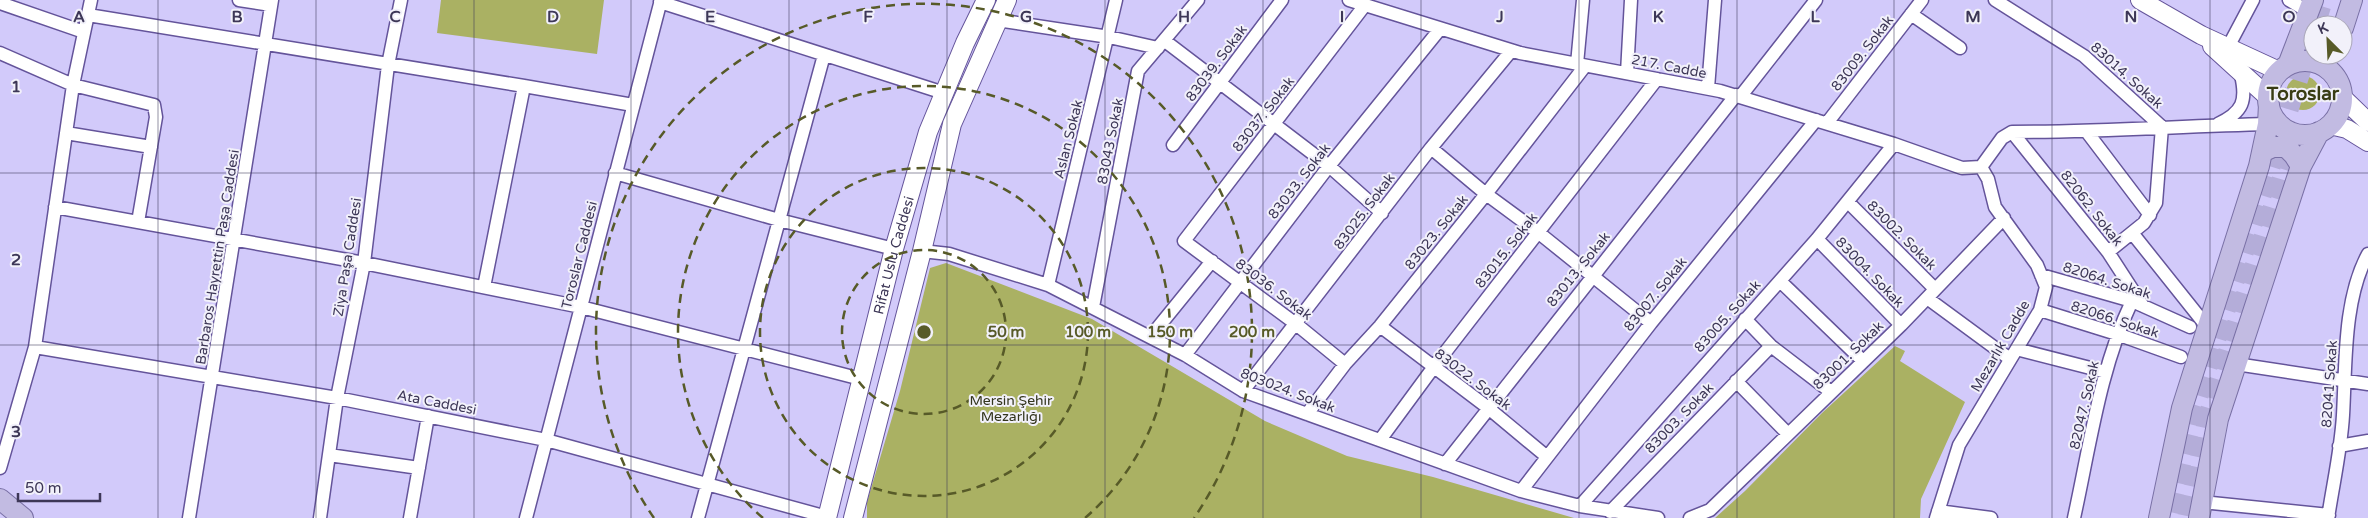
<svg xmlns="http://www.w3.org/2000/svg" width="2368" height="518" font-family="'Varela Round',sans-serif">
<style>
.green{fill:#aab163}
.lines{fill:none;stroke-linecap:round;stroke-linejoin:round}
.primary-tunnel{stroke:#b4add9;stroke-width:20;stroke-dasharray:20 10;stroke-linecap:butt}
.street-casing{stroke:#64549a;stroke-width:15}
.secondary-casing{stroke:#64549a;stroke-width:20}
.primary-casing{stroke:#7970a5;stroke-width:22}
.street{stroke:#fff;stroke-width:12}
.secondary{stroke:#fff;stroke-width:18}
.primary{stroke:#c2bbe2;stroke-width:20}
.grid{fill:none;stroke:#3d3757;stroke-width:1;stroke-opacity:0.55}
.ring{fill:none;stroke:#575a28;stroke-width:2.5;stroke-dasharray:9 6}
.labels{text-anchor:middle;stroke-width:4;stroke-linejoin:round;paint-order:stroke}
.street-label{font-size:14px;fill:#3d3757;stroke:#f2f1fa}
.park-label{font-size:14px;fill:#33351d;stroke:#f2f1fa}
.district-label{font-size:19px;font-weight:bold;fill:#393c14;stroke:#f2f1fa}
.grid-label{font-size:16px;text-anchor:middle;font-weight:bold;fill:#3d3757;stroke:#f2f1fa;stroke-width:4;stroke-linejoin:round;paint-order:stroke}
.centre{fill:#575a28;stroke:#f2f1fa;stroke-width:2.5}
.ring-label{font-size:15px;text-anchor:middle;font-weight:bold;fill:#575a28;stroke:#f2f1fa;stroke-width:4;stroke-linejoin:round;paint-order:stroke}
</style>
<rect width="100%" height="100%" fill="#d2cafa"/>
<!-- green -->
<path class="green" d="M441,0H604L597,54L437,33Z
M2286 93a17 17 0 1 1 34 0a17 17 0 1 1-34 0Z
M946,263L1092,319L1265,421L1347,456L1433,477L1574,518H867V502L900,391L930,268Z
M1895,346L1905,351L1900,361L1965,402L1921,499L1920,518H1715L1745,491L1822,413Z"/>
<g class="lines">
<!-- primary-tunnel -->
<path class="primary-tunnel" d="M2315,25L2323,0
M2170,512L2194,410L2313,32
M2187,516L2208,417L2295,136"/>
<!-- street casing -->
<g class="street-casing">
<path id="street" d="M239,0L271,5
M1349,0L1520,53L1720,91L1894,144L1962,168L1981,167
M1995,0L2084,56L2162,127L2156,203L2144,223L2108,252
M2289,0L2309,12
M660,2L944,93
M0,3L84,32
M1911,14L1960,48
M88,15L524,86L633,105
M997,20L1109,37L1158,48
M1165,41L1329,166L1382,213
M2227,49L2253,0
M0,53L73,85L154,105L156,117L138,222
M1577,64L1583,0
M1627,73L1631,0
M1708,88L1715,0
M1740,97L1816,0
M1827,123L1922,0
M2218,124C2243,112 2247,101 2241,75
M2012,132L2108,252L2143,306
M2087,132L2150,215
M66,133L151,147
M1173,145L1282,0
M1431,148L1486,194L1539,233L1651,323
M1981,167L2002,138L2012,132C2098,132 2183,126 2268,124
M615,173L779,220L894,249
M1848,202L1935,289
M55,207L364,263L581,307L861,379
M2133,234L2208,328
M1817,239L1901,325
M922,251L949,254L1048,285L1185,355L1243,391L1521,491L1580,506L1658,518
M2041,275L2132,301L2190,327
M1780,281L1863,361
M1048,285L1116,0
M484,287L524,86
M1927,298L2010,359
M1093,307L1138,71L1198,0
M2040,310L2117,334L2181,357
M1745,319L1771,346L1831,392
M1380,326L1487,407L1546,456
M1151,336L1212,261
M35,347L337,398L546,440L827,517
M2020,350L2106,372
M1185,355L1329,166L1440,29
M1345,364L1296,324L1184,241L1365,5
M2236,364L2368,384
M1736,381L1788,434
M1243,391L1431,148L1511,51
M1307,414L1345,364L1380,326L1486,194L1585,66
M1380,440L1433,368L1657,79
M2339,446L2368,441
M329,455L419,468
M1445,464L1736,95
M0,468L35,347L73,85L91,0
M1521,491L1651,323L1816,120
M2202,502L2329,515
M1580,506L1817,239L1894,144
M1938,511L1991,518
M1610,512L1771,346
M189,518L272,0
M320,518L337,398L364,263L388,65L401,0
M410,518L428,416
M526,518L661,0
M698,518L824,55
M1690,518L1710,510L1901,325L2004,218
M1936,518L1959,445L2040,310L2046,287L2037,265L1995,207L1988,179L1981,167
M2074,518C2090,445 2100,368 2132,301
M2328,518C2333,484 2341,450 2343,415C2346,365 2343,300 2368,254"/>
</g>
<!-- secondary casing -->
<g class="secondary-casing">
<g id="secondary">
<path d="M2140,0L2201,35L2279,71"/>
<path d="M2212,46L2268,97"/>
<path d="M2342,97L2368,122"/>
<path d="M2330,125L2347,129L2368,142"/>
<path id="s1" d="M827,518L894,249L928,132L965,43L986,0"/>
<path d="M853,518L922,251L952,124L1007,0"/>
</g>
</g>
<!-- primary casing -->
<g class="primary-casing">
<path id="primary" d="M2343,28L2352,0
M2268 98a37 37 0 1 1 74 0a37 37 0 1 1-74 0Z
M2288,65L2313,0
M2262,152L2273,147H2286L2294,155L2301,166
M0,499L23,518
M2159,518L2182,408L2259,166L2268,124L2269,104
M2199,518L2218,419L2301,166L2319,132"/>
</g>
<!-- street -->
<use href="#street" class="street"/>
<!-- secondary -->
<use href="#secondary" class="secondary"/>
<!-- primary -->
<use href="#primary" class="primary"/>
</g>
<!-- grid -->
<path class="grid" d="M158,0V518M316,0V518M474,0V518M631,0V518M789,0V518M947,0V518M1105,0V518M1263,0V518M1421,0V518M1579,0V518M1737,0V518M1894,0V518M2052,0V518M2210,0V518M0,173H2368M0,345H2368"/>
<!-- distance rings -->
<g class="ring">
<circle cx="924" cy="332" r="82"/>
<circle cx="924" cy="332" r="164"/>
<path d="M763 518A246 246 0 1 1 1085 518"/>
<path d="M654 518A328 328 0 1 1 1194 518"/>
</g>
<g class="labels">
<!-- street labels -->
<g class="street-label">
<text transform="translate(1862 53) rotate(-52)" y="5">83009. Sokak</text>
<text transform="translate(1216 63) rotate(-53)" y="5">83039. Sokak</text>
<text transform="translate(1669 66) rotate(11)" y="5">217. Cadde</text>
<text transform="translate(2127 75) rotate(42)" y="5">83014. Sokak</text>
<text transform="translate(1263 114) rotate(-52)" y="5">83037. Sokak</text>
<text transform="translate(1068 139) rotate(-76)" y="5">Aslan Sokak</text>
<text transform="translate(1110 141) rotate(-79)" y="5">83043 Sokak</text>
<text transform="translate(1299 181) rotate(-52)" y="5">83033. Sokak</text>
<text transform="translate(2092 208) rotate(52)" y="5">82062. Sokak</text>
<text transform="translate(1364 211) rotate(-53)" y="5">83025. Sokak</text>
<text transform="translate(1436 232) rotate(-51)" y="5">83023. Sokak</text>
<text transform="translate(1902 235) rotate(45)" y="5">83002. Sokak</text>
<text transform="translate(1506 250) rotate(-52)" y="5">83015. Sokak</text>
<text transform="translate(579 255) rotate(-76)" y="5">Toroslar Caddesi</text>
<text dy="5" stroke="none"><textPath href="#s1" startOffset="271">Rifat Uslu Caddesi</textPath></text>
<text transform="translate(217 257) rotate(-81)" y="5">Barbaros Hayrettin Paşa Caddesi</text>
<text transform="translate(347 257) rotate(-81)" y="5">Ziya Paşa Caddesi</text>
<text transform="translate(1578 269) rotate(-51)" y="5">83013. Sokak</text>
<text transform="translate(1870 272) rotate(46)" y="5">83004. Sokak</text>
<text transform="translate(2107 280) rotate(18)" y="5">82064. Sokak</text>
<text transform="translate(1274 289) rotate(37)" y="5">83036. Sokak</text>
<text transform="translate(1655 294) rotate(-51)" y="5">83007. Sokak</text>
<text transform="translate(1727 316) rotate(-48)" y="5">83005. Sokak</text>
<text transform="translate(2115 319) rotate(18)" y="5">82066. Sokak</text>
<text transform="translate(2000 346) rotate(-60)" y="5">Mezarlık Cadde</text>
<text transform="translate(1848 355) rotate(-44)" y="5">83001. Sokak</text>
<text transform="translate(1473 379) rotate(37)" y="5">83022. Sokak</text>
<text transform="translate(2329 384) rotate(-86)" y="5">82041 Sokak</text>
<text transform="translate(1288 390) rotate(21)" y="5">803024. Sokak</text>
<text transform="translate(437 402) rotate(11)" y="5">Ata Caddesi</text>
<text transform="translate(2084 405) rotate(-77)" y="5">82047. Sokak</text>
<text transform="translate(1679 418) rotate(-46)" y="5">83003. Sokak</text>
</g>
<!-- park labels -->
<g class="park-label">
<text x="1011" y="405">Mersin Şehir<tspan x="1011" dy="16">Mezarlığı</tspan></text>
</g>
<!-- district labels -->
<g class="district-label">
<text x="2303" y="100">Toroslar</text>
</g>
</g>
<g class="grid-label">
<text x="79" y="22">A</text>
<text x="237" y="22">B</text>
<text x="395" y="22">C</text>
<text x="553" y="22">D</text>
<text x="710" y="22">E</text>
<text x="868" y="22">F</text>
<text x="1026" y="22">G</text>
<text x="1184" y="22">H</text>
<text x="1342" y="22">I</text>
<text x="1500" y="22">J</text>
<text x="1658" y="22">K</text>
<text x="1815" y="22">L</text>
<text x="1973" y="22">M</text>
<text x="2131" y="22">N</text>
<text x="2289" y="22">O</text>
<text x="16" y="92">1</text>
<text x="16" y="265">2</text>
<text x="16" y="437">3</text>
</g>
<circle cx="924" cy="332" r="8" class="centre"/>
<g class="ring-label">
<text x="1006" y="337">50 m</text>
<text x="1088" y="337">100 m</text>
<text x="1170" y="337">150 m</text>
<text x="1252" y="337">200 m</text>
</g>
<!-- north arrow -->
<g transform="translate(2328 40) rotate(336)"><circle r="24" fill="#f2f1fa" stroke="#aaa7b9"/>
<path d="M0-4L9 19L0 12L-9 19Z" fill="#575a28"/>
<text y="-8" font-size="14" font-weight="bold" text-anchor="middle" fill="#3d3757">K</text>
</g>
<!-- scale -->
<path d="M18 493v8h82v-8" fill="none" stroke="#3d3757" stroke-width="2.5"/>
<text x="25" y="493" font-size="15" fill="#3d3757" stroke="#f2f1fa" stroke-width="4" paint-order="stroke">50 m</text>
</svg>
